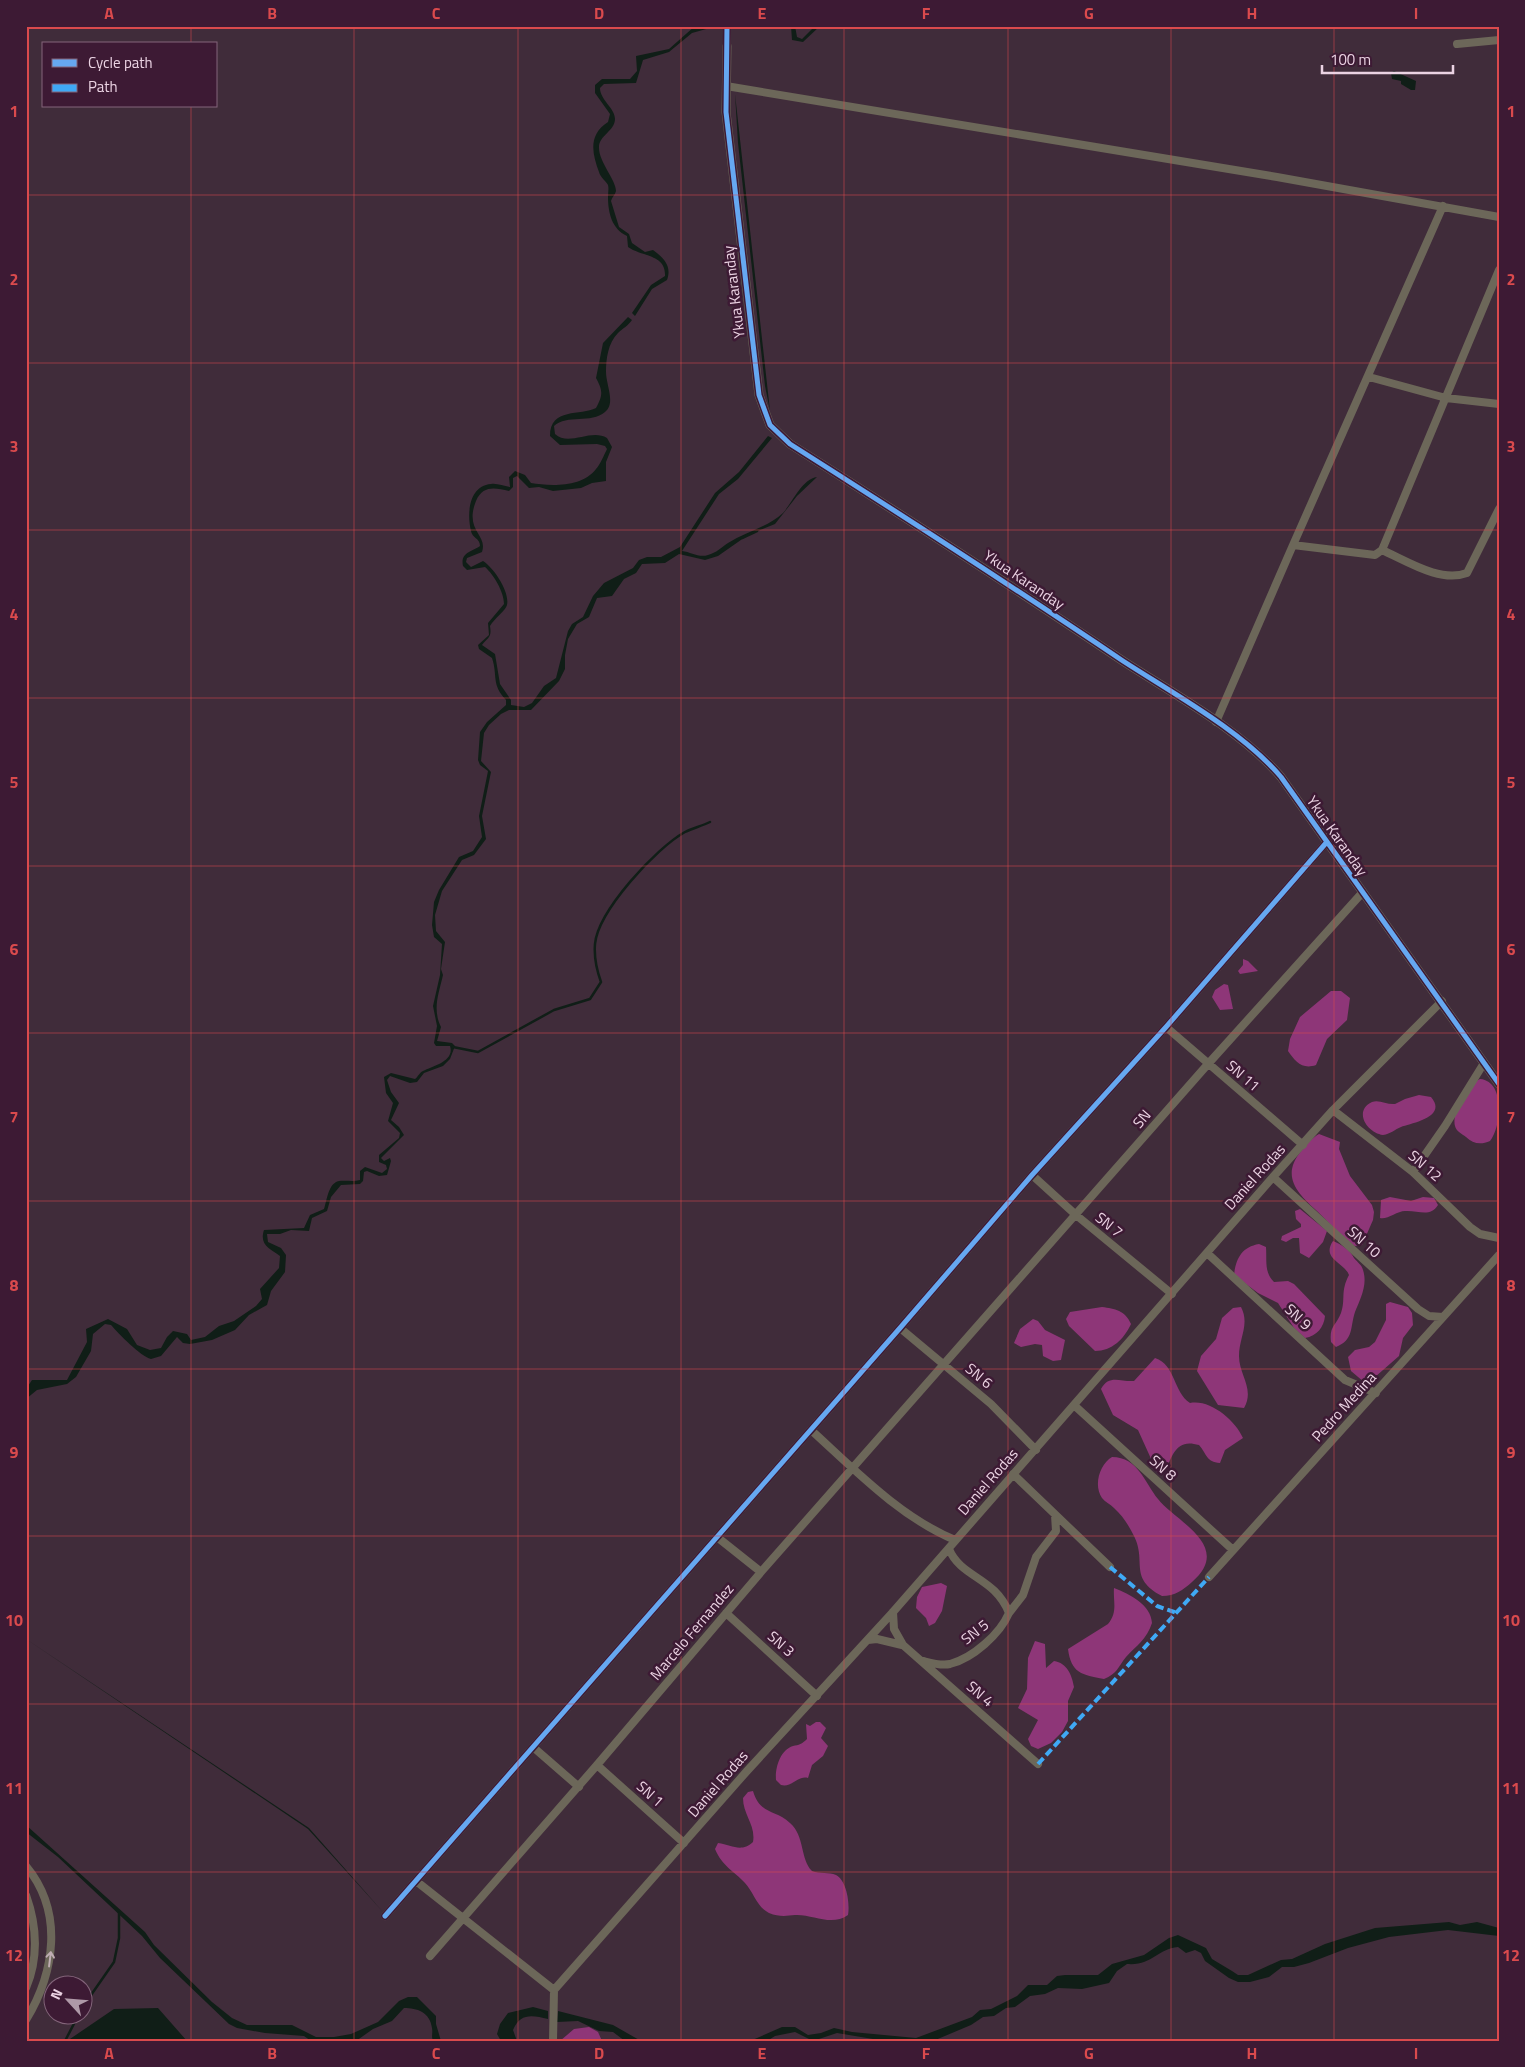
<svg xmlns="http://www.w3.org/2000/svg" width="1525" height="2067" font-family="'Titillium Web',sans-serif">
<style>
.forest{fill:#8e3678}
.water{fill:#101e17}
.pier{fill:#402c3a}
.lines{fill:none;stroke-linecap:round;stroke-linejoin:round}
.stream{stroke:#101e17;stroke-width:2.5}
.minor{stroke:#6c6759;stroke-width:8}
.tertiary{stroke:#6c6759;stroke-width:9}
.quiet{stroke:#3fa9f5;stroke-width:4;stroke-dasharray:8 4;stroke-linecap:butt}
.cycleway-casing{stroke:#3d1a34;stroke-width:8}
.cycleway{stroke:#66a8f1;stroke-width:5}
.oneway{stroke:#bfadb3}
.grid{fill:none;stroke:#da4a4d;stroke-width:1;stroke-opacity:0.55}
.labels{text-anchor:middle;stroke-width:5;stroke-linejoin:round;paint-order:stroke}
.street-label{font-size:15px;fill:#ebd3e3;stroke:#3d1a34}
.neatline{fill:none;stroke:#da4a4d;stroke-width:2}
.grid-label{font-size:16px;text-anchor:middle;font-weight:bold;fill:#da4a4d}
</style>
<rect width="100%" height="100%" fill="#402c3a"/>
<!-- forest -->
<path class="forest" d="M1243,959L1248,961L1258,971L1240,974L1238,971L1243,965Z
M1224,984L1228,985L1233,1009L1220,1010L1212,997L1215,990Z
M1331,991H1341L1350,998L1347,1020L1327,1039L1316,1065C1302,1070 1295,1061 1288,1051L1290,1039L1300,1017Z
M1480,1079C1505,1081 1502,1126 1490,1141C1481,1145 1473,1144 1466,1137C1462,1134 1456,1131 1455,1126C1451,1112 1469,1092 1476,1081Z
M1419,1095L1431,1097C1448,1117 1412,1123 1401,1127C1395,1129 1391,1134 1383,1135C1367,1133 1353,1111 1372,1102C1379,1099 1387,1105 1395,1104L1405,1099Z
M1319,1134L1340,1142L1339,1149L1350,1176L1372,1205L1374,1212L1373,1220L1362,1245L1355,1246L1348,1243C1338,1232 1328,1222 1318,1212C1297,1193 1280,1176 1302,1150C1308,1143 1312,1138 1319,1134Z
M1423,1197L1434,1198L1438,1205C1430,1218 1418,1210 1405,1211C1397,1211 1387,1220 1380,1218L1381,1200L1390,1197L1411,1201Z
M1300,1209L1327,1231L1323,1242L1309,1258L1300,1253L1299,1238H1293L1286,1242L1281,1240L1282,1236L1301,1227V1224L1296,1219L1295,1211Z
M1333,1241C1342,1245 1349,1249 1354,1258C1357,1262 1362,1265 1363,1270C1368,1285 1360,1299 1355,1312C1350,1327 1354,1340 1336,1347L1331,1342C1329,1326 1336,1326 1341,1313C1346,1299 1340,1292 1349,1275C1344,1262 1321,1259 1333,1241Z
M1259,1244L1266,1247C1267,1261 1264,1272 1274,1282L1288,1281L1294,1284L1325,1316C1324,1327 1317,1336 1305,1338L1294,1328L1278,1303L1258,1293L1234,1275C1236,1258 1242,1247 1259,1244Z
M1390,1302L1408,1307L1412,1313L1413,1325L1403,1338L1399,1356L1375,1377L1364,1382L1351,1371L1348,1357L1355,1350L1369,1347L1375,1342L1386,1320V1304Z
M1102,1307C1115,1309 1125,1310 1131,1324C1124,1339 1112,1351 1095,1351L1069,1326L1066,1319L1070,1312Z
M1241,1307C1250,1324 1239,1338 1239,1356C1239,1375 1255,1389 1244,1408L1218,1405L1197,1371L1201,1356L1216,1339L1222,1318L1233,1308Z
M1033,1319L1038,1321L1045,1330L1065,1340L1061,1360L1053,1361L1043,1356L1042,1345L1035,1344L1021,1347L1014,1343L1020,1329Z
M1155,1358C1176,1365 1173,1392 1190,1403C1210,1399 1235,1420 1243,1438L1225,1450L1220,1463C1206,1462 1207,1454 1199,1445C1176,1438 1173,1455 1165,1471L1157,1472L1138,1430L1113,1415L1101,1389C1109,1374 1120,1382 1134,1381Z
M1112,1457C1138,1457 1145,1483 1158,1499C1175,1521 1234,1546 1192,1582C1183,1590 1175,1596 1162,1596C1128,1578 1147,1562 1134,1536C1129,1526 1123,1516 1114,1508C1110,1504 1105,1502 1102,1498C1093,1485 1100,1464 1112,1457Z
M941,1583L947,1586L942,1611L935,1623L929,1626L926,1618L916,1608L917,1597L922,1587Z
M1114,1588C1130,1594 1151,1605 1152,1623C1147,1639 1136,1646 1126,1657C1118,1667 1117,1674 1104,1679C1082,1675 1071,1673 1068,1649L1108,1624C1118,1612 1113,1602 1114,1588Z
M1035,1641L1045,1644L1046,1668L1054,1661C1067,1663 1072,1675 1074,1687L1068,1701V1721L1062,1732L1051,1743L1038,1749L1031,1746L1028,1739L1038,1720L1018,1708L1027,1689L1028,1658Z
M816,1722H820L826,1728L821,1738L828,1746L823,1756L812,1765L808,1778C798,1775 792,1788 781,1785L776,1780C775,1768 780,1750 793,1746C799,1745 802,1744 807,1739L806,1724L810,1726Z
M753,1791C760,1815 775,1809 790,1823C805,1836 800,1859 812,1871C820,1874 829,1872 836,1875C847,1881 850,1904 848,1915C831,1927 813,1914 795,1915C786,1916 779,1917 769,1913C757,1907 754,1893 745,1883C734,1871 722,1866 715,1849L718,1843C732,1845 741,1853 753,1842C756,1825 743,1815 743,1798L748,1792Z
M589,2027L598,2032L602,2041H560L574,2029Z"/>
<!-- water -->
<path class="water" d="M695,26H717L692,33L669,52L643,60L636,83L604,84L600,88C600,100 615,108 615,119C615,131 598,136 599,148C599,162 616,180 616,191C615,195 612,197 611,201L619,227L629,234L632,243L645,252L653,250C664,258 672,266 667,280L652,289L635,316L632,313L651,285L665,276C666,254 642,257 628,247L627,236C612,229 608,213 608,197C608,193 609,189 608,185C606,181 600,177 599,172C592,153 588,135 608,122L610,114L595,93V85L602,79H630L637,71L636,56L669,49Z
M791,26H795L797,37L802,39L815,26H820L803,42L792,40Z
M1394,71L1416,81L1415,90H1411L1401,84V81L1392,79L1391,73Z
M735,94L770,411L765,386L738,143Z
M628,317L632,320C628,326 623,328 618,333C608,343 606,359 606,372C606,385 616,403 605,412C591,424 567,414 554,426L555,434C569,447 591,428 607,438L612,447L606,462V481L592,483L581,488L553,491L539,487L529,488L517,476L513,478V487L509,491C495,488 483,485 476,501C464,531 488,534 482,552L467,558L466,562L471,567L483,561C494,568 510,592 507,605C506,610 494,619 490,626C492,638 488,637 482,645L495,654L500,684L511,700V705L524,707L532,703L544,686L556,678L568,631L572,624L583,617L593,596L604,583L633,568L639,560L647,557H661L680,547L715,493L739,472L768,436L772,438L738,479L719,494L682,551C691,552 699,558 708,555C716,553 722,547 728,543C746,532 768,527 783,513C792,503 802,479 817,477L797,496L775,524L748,535L718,556L705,560L679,554L665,563L642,564L636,573L624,579L612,596L597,598L589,617L577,624L568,639L565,655V669L559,681L531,710H509L501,714L489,725L484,733L481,761L491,772L482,816L486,839L474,855L462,860L442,891L435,915L436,931L445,942L441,969L443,975C439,993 432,1009 441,1027L437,1041L452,1043L455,1046L450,1059L443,1066L424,1073L417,1082L410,1083L390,1076L387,1080L391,1092L399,1103L391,1120L399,1127L404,1135L381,1158L384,1161L390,1158L391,1161L387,1175L379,1176L367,1171L364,1172L363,1181L360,1184L341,1185L331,1197L327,1211L312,1218L309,1231L291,1230L280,1234H267L268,1242L281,1248L286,1255L285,1272L271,1291L267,1305L249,1315L235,1330L212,1340L190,1344L183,1343L177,1337L161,1356L151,1359C140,1356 119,1334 111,1325L105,1324L93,1334L91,1351L76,1377L67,1384L37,1390L26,1399V1389L32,1380H67L87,1342L86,1329L108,1319L127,1329L137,1345L150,1350L161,1348L167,1337L173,1331L187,1334L191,1340L205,1337L219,1326L234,1321L256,1306L262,1299L260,1289L279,1268L280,1256C270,1249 259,1245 264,1230L304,1228L310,1215L324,1209C327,1201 328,1183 339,1181C346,1180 353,1182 360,1180V1171L365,1167L382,1173L387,1169L386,1165L379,1162V1155L399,1138L400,1133L388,1121L393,1103L386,1093L384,1077L391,1073L415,1079C418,1077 419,1073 423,1071C433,1066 455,1061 450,1046H436L434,1043L437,1026L433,1006L440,975L442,944L434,937L432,925L434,902L439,890L459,857L473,851L482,837L479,816L488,771L480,765L478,760L480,732L487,722L506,705V700C491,684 498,676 492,658L479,649L478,645L489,635L488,623L504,604C504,592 494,575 485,567L467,570L463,566C460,552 472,552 480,546C480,538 472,538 471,531C467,515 468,486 491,484C497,483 503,486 510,487L509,477L515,471L525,475L531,483C549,486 582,488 596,469C600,465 604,455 607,449L605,446L597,444L560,445L550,436C550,407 581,416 596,408C603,395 603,391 596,378L603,343Z
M26,1639L309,1828L383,1912L308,1829Z
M26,1825L145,1932L154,1945L212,2002L232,2018L247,2025H292L316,2037H334L351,2034L378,2022L399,2001L408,1997H417L436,2016V2024L441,2041H433C431,2036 433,2033 432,2028C430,2012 417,2008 404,2008L392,2021L373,2029L356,2041H311L304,2036L265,2033L237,2028L229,2024L160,1958L142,1936L58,1857L26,1832Z
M1449,1922L1460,1925L1477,1922L1499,1928V1936L1448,1930L1389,1937L1348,1948L1309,1963L1294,1967H1282L1269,1977L1250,1982H1238L1229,1978L1205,1961L1201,1953L1195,1950L1186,1953L1178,1947C1157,1949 1152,1966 1127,1964L1117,1971L1109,1983L1082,1989L1058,1988L1045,1994L1030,1996L1015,2007L1006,2008L994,2016L983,2017L971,2025L933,2041H885L837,2033L813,2041L795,2032L775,2036L767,2041H750L782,2027H795L808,2035L821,2033L834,2028L852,2032L916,2038L972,2017L980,2010L991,2009L1017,1996L1028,1985H1047L1057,1976L1065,1975H1098L1112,1964L1144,1955L1169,1938L1178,1935L1206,1948L1212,1959L1232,1971L1238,1975H1248L1281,1960L1292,1959L1325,1944L1375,1928Z
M533,2007L548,2011V2019C532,2015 520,2013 513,2030L517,2041H501L497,2034L500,2024L508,2013Z
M158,2008L187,2041H67L114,2009Z
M558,2011L613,2025L641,2041H625L613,2032L599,2031L578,2021L557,2022Z"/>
<!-- pier -->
<path class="pier" d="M730,26H736V60H732Z"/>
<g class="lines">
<!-- stream -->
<path class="stream" d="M742,538L757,531
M453,1047L478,1052L554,1010L590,999L601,982C597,971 594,956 595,944C598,911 656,848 685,832C693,828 702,826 710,822
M82,2008L114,1962L119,1938V1913
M65,2041L79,2014"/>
<!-- minor -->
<path class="minor" d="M1457,44L1499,40
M727,46V26
M726,86L1277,177L1499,217
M1369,377L1446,398L1499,404
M1293,545L1443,206
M1382,550C1407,561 1440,583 1467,573L1499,509
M1216,722L1293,545L1375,555L1382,550L1499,270
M1166,1027L1303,1145
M1333,1110L1413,1172L1470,1227L1480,1234L1499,1238
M1413,1172L1445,1126L1484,1063
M1032,1175L1076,1215L1172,1294
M1273,1177L1418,1309L1429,1316L1443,1317
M1207,1253L1345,1380L1376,1393
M900,1328L991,1404L1036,1450
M1075,1406L1233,1550
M811,1430C855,1470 900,1517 955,1540
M1013,1474L1110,1567
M717,1537L761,1572
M1209,1577L1499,1255
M893,1612L894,1629L903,1645L1038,1764
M726,1613L817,1696
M1009,1613L1023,1595L1036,1557L1056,1531L1055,1515
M868,1640L877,1639L902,1645
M923,1661C931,1663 941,1666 950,1664C973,1658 1000,1634 1009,1613C995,1577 961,1578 949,1549
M533,1747L579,1787
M597,1765L684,1843
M26,1866C64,1912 55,1972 26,2020
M416,1881L554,1990
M26,1895C37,1926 39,1957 26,1988
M385,1916L900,1328L1032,1175L1166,1027L1326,843
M430,1956L597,1765L761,1572L1208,1064L1362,893
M553,2041L554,1990L747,1771L893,1612L1273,1177L1333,1110L1442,1001"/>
<!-- tertiary -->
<path class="tertiary" d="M727,46L726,112L759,395L770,425L790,444C902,515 1013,587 1123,661C1174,694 1242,731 1281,777L1499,1084"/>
<!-- quiet -->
<path class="quiet" d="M1110,1567L1157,1606L1177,1613
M1038,1764L1209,1577"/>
<!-- cycleway casing -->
<g class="cycleway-casing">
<path id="cycleway" d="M727,26L726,112L759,395L770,425L790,444C902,515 1013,587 1123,661C1174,694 1242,731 1281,777L1499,1084
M385,1916L900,1328L1032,1175L1166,1027L1326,843"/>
</g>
<!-- cycleway -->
<use href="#cycleway" class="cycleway"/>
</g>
<!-- one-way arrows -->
<defs><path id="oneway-shaft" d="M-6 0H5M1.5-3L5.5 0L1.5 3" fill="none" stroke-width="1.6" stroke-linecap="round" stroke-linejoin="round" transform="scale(1.25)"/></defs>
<use class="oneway" href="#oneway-shaft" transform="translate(50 1959) rotate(-83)"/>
<!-- grid -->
<path class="grid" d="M191,26V44M354,26V2041M518,26V2041M681,26V2041M844,26V2041M1008,26V2041M1171,26V2041M1334,26V2041M191,106V2041M26,195H1499M26,363H1499M26,530H1499M26,698H1499M26,866H1499M26,1033H1499M26,1201H1499M26,1369H1499M26,1536H1499M26,1704H1499M26,1872H1499"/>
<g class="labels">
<!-- street labels -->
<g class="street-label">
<text transform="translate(734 292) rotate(-97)" y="5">Ykua Karanday</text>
<text transform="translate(1024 580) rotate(34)" y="5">Ykua Karanday</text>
<text transform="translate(1337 836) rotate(55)" y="5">Ykua Karanday</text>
<text transform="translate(1243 1076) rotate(41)" y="5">SN 11</text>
<text transform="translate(1142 1119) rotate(-49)" y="5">SN</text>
<text transform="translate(1425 1166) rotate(41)" y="5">SN 12</text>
<text transform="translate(1255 1177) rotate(-48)" y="5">Daniel Rodas</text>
<text transform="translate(1109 1225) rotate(39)" y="5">SN 7</text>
<text transform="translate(1364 1242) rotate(42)" y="5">SN 10</text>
<text transform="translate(1298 1317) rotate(43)" y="5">SN 9</text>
<text transform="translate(979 1376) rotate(40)" y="5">SN 6</text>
<text transform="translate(1344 1407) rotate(-48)" y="5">Pedro Medina</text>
<text transform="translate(1163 1468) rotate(42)" y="5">SN 8</text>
<text transform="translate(988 1482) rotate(-49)" y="5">Daniel Rodas</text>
<text transform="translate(692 1632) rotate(-50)" y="5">Marcelo Fernandez</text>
<text transform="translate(975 1632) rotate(-38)" y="5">SN 5</text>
<text transform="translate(781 1644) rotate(42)" y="5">SN 3</text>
<text transform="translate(980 1694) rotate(41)" y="5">SN 4</text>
<text transform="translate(718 1784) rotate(-49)" y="5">Daniel Rodas</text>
<text transform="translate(650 1794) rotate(42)" y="5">SN 1</text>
</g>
</g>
<!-- border -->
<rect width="1525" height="2067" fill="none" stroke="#3d1a34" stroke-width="55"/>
<!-- legend -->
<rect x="42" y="42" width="175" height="65" fill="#3d1a34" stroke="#83647a"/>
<rect x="52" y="59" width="25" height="8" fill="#66a8f1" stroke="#83647a"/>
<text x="88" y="68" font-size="15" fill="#ebd3e3">Cycle path</text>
<rect x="52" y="84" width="25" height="8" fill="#3fa9f5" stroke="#83647a"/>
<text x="88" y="92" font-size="15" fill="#ebd3e3">Path</text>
<!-- north arrow -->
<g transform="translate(68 2000) rotate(296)"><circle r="24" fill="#3d1a34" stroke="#83647a"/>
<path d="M0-4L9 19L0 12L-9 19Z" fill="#af99a8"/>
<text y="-8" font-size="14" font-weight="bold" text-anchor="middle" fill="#ebd3e3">N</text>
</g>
<!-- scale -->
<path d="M1322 65v8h131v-8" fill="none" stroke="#ebd3e3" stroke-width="2.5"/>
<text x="1330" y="65" font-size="15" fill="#ebd3e3" stroke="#3d1a34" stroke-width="4" paint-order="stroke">100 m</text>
<rect x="28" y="28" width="1470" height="2012" class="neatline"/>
<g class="grid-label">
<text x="109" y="19">A</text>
<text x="272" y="19">B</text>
<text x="436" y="19">C</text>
<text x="599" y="19">D</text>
<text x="762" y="19">E</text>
<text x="926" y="19">F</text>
<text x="1089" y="19">G</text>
<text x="1252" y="19">H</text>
<text x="1416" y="19">I</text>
<text x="14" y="117">1</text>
<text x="1511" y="117">1</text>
<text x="14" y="285">2</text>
<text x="1511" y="285">2</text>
<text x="14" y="452">3</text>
<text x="1511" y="452">3</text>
<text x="14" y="620">4</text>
<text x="1511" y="620">4</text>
<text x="14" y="788">5</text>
<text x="1511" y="788">5</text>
<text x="14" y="955">6</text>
<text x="1511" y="955">6</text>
<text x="14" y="1123">7</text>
<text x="1511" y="1123">7</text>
<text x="14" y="1291">8</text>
<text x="1511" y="1291">8</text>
<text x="14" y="1458">9</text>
<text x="1511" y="1458">9</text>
<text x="14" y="1626">10</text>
<text x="1511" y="1626">10</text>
<text x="14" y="1794">11</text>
<text x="1511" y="1794">11</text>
<text x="14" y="1961">12</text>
<text x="1511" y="1961">12</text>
<text x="109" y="2059">A</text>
<text x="272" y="2059">B</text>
<text x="436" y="2059">C</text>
<text x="599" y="2059">D</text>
<text x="762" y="2059">E</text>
<text x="926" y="2059">F</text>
<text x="1089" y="2059">G</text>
<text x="1252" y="2059">H</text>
<text x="1416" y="2059">I</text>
</g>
</svg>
